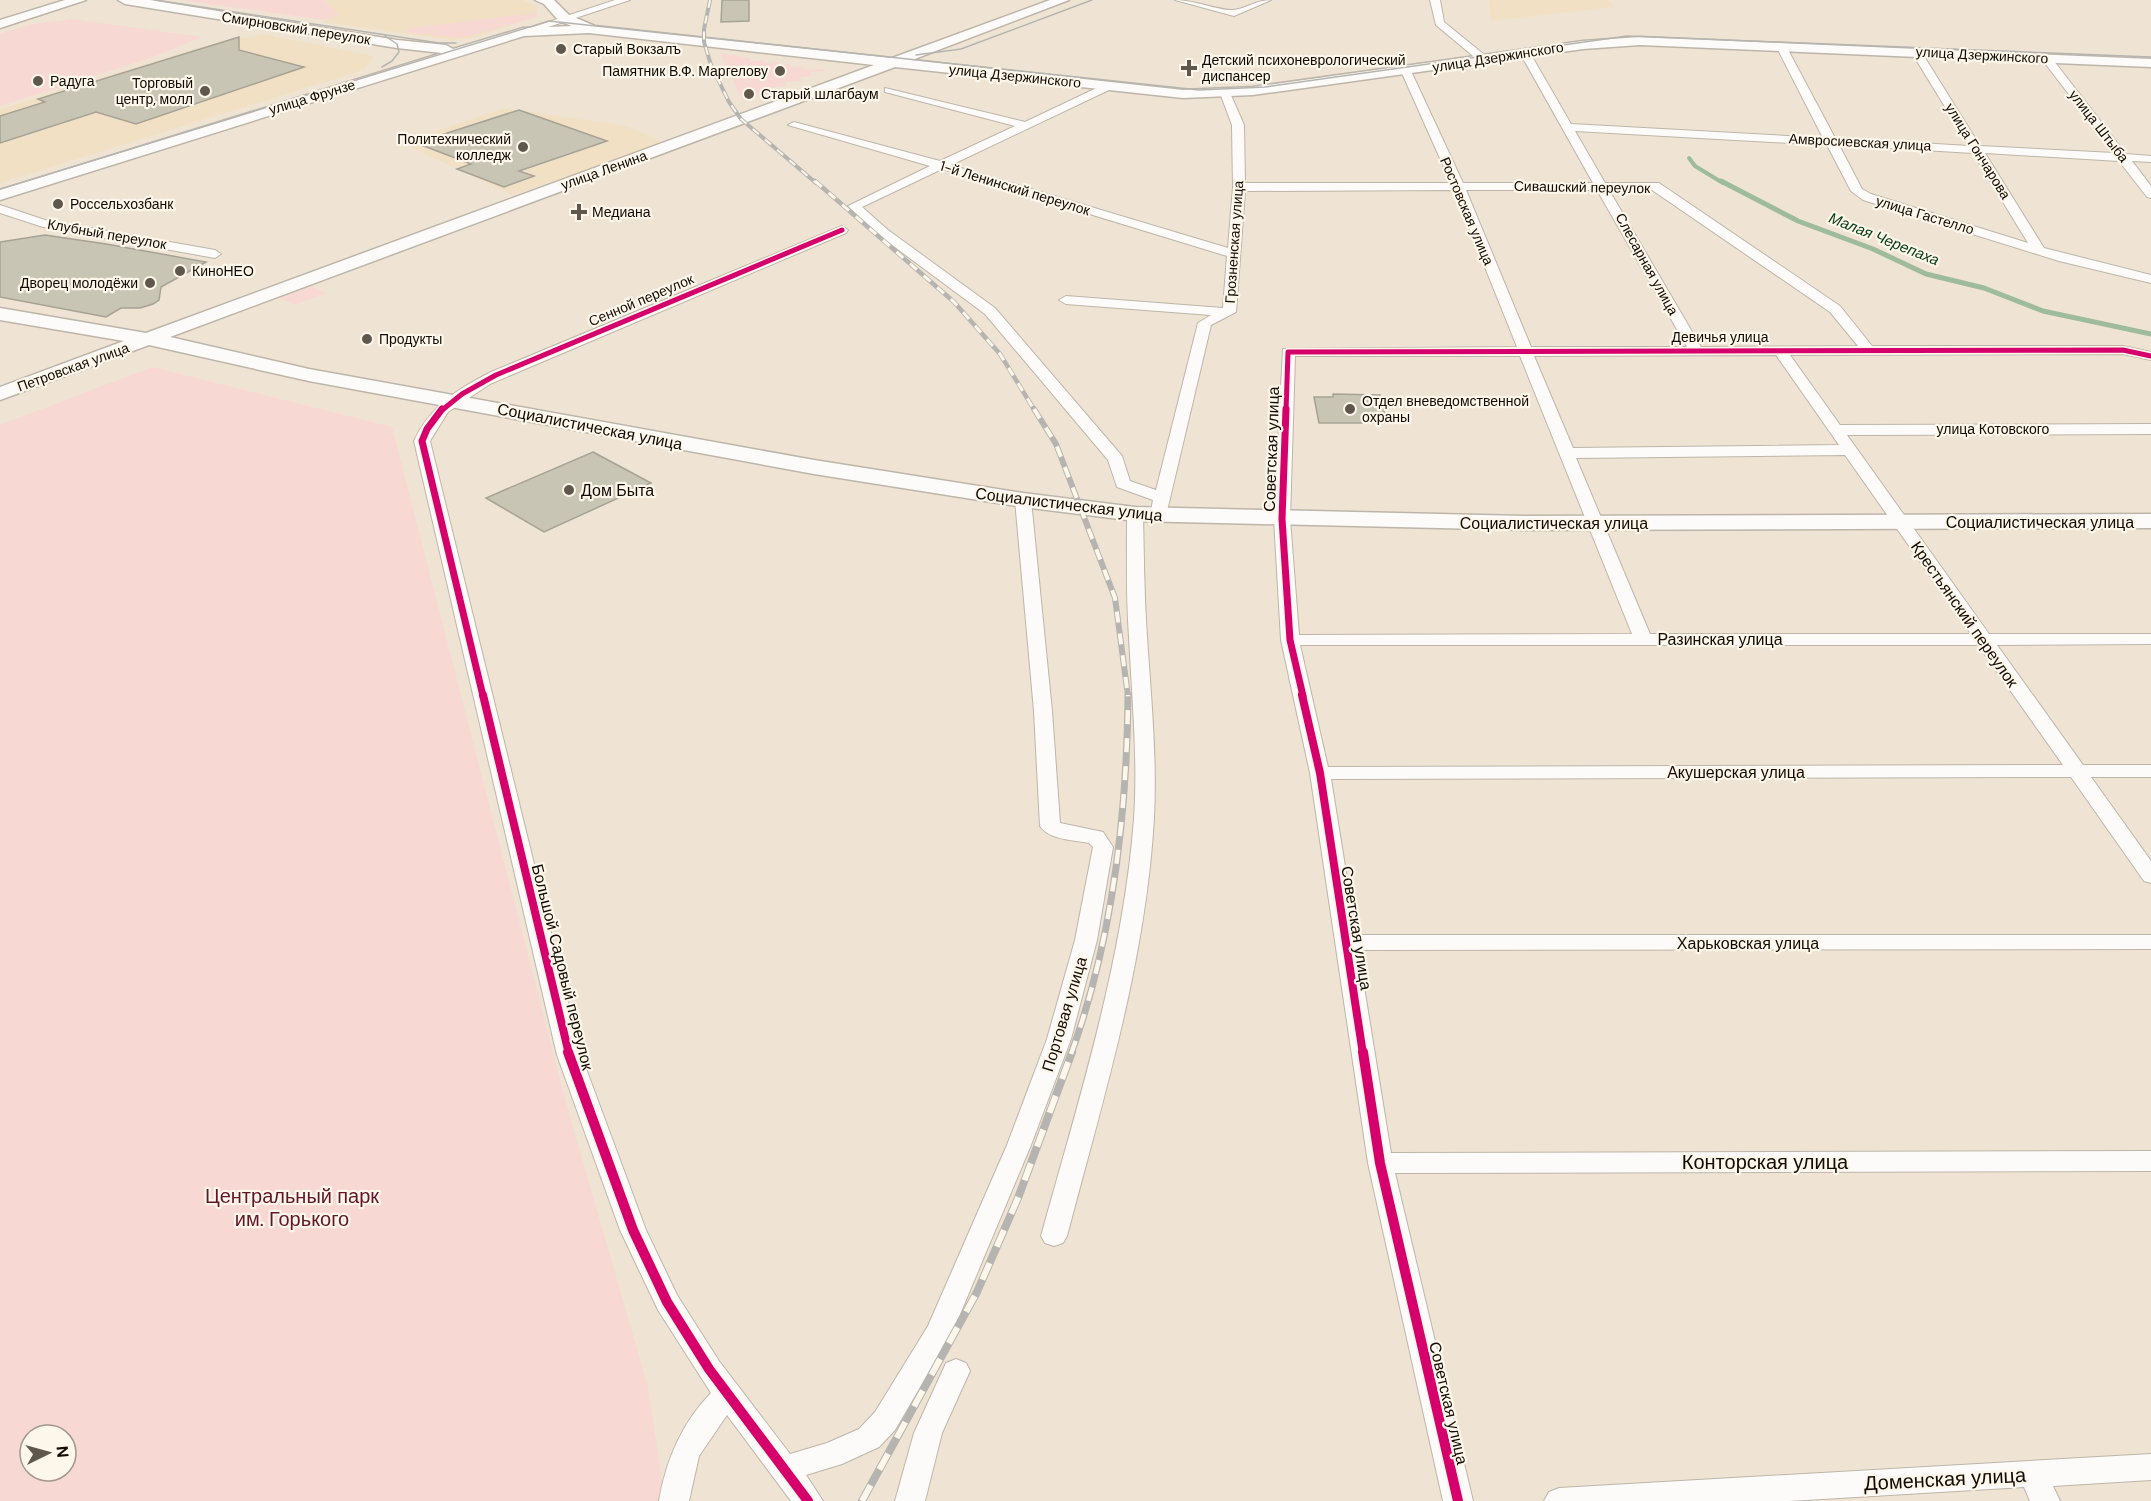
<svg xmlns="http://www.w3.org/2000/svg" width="2151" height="1501" font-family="'DM Sans',sans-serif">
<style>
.built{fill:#f1e0c4}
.green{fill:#f7d8d3;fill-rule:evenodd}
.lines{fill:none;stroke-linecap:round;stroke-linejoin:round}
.stream-far1{stroke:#9ebc9b;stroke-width:4}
.stream{stroke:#9ebc9b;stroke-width:5}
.building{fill:#c9c5b4;stroke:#a6a295;stroke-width:1.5}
.street-casing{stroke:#bdb5a9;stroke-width:2}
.secondary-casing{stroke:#bdb5a9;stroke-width:3}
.street{fill:#fdfbf9;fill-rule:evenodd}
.secondary{fill:#fdfbf9;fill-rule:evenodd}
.tram{stroke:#b6b4b0;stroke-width:1.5}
.rail-far4-casing{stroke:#b6b4b0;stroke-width:4}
.rail-far3-casing{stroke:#b6b4b0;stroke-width:4.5}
.rail-far2-casing{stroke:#b6b4b0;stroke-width:6}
.rail-far1-casing{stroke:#b6b4b0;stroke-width:7}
.rail-casing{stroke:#b6b4b0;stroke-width:8}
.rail-far4{stroke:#fdf6ea;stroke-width:2;stroke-dasharray:8;stroke-linecap:butt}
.rail-far3{stroke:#fdf6ea;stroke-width:3;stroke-dasharray:9;stroke-linecap:butt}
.rail-far2{stroke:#fdf6ea;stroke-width:4;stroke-dasharray:11;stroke-linecap:butt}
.rail-far1{stroke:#fdf6ea;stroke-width:4.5;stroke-dasharray:14;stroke-linecap:butt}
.rail{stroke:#fdf6ea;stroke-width:6;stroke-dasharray:18;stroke-linecap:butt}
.cycleway-far3-casing{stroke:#fdf6ea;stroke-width:8}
.cycleway-far2-casing{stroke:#fdf6ea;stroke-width:10}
.cycleway-far1-casing{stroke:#fdf6ea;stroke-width:12}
.cycleway-casing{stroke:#fdf6ea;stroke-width:14}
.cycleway-far3{stroke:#d6006c;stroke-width:5}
.cycleway-far2{stroke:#d6006c;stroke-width:7}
.cycleway-far1{stroke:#d6006c;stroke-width:8}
.cycleway{stroke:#d6006c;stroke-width:10}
.poi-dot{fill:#5f574c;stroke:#fdf6ea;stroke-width:2}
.labels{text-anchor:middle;stroke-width:4.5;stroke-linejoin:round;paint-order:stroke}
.far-street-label{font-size:14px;fill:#120b03;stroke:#fdf6ea}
.far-poi-label{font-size:14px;fill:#120b03;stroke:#fdf6ea;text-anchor:start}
.far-water-label{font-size:15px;font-style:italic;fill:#033a13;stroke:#fdf6ea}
.street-label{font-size:16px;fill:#120b03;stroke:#fdf6ea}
.poi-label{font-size:16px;fill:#120b03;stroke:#fdf6ea;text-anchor:start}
.near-street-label{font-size:20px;fill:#120b03;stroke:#fdf6ea}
.near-park-label{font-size:20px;fill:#621729;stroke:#fdf6ea}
</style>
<rect width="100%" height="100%" fill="#efe4d4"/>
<!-- built -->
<path class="built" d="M325,0H523L538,7L535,16L526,20L473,38L452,40L323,22L336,16Z
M1489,0H1608L1614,7L1491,21Z
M263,34L374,56L364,70L0,183V109L201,47Z
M505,108L627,126L665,143L513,195L401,143Z"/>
<!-- green -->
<path class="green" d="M180,0H324L339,15L325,20Z
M537,13V17L462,38L403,32L412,28Z
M73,19L202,37L153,57L0,106V34L33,24Z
M720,53L750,58L751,61L764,60L765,63L777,62L779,65L790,64L791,67L803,66L806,70L823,69L824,71L810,72L812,76L800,77L802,81L785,82L786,86L771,88L772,92L743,102Z
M312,286L327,293L294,305L280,298Z
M152,367L392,427L565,1099L648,1387L662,1480V1501H0V425ZM30,1435H66V1471H30Z"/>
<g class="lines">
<!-- stream-far1 -->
<path class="stream-far1" d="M1689,158L1695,166L1723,183"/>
<!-- stream -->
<path class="stream" d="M1721,181L1798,221L1873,249L1926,274L1984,288L2043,311L2151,334"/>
</g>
<!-- building -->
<path class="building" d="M722,0H749V21L721,22Z
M239,37V50L304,67L136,124L96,112L0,143V116L45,102L38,99Z
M519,110L607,141L519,171L534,176L504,187L457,169L471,164L416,143Z
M45,235L106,244L206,262L161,287L159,300L153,304L140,308H121L106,317L0,297V242Z
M1333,394L1380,395L1387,423H1319L1314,397H1333Z
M593,452L651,483L544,532L486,498Z"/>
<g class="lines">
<!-- street casing -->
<g class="street-casing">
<path id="street" d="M615,0H630L527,34L518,32Z
M1175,0C1194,0 1220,11 1233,10C1246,9 1255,0 1271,0L1234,16Z
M1430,0H1440L1444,22L1487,57V61H1479L1436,25Z
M1781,43L1786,46L1835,138L1969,146L1912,53L1917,50L1922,53L1980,146L2114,153L2041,58L2046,55L2050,56L2126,154L2151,156V162L2132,161L2151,186V198L2147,197L2119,161L1985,153L2044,248L2151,275V283L2059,261L1863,200L1851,191L1827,145L1575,131L1605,183H1659L1840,306L1872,346H2123L2151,352V360L2123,354L1790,355L1840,425L2151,424V434L1847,435L1989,634H2151V644L1997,645L2083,765H2151V777H2091L2151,861V883L2144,881L2071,777L1331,779L1356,935H2151V949L1358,950L1391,1153L2151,1151V1171L1395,1173L1473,1501H1443L1368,1163L1310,773L1281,640L1274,519L1283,349L1517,347L1454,190L1245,191L1236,312L1211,325L1167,511L1159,516L1151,511L1153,500L1117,487L1108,460L985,314L880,236L848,206L930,166L788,125L794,122L940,161L1015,126L885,92V88L1025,122L1103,85H1111V89L951,165L1228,248L1233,187L1232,125L1220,93L1221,91L1230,93L1244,125L1245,183H1451L1401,71L1406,68L1411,71L1463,183H1593L1520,53L1521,51L1530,53L1571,124L1823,138L1776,46ZM1839,145L1973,153L2028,243L1871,194L1862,189ZM942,169L1227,256L1223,308L1066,296L1059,300L1066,304L1211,315L1198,323L1156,490L1130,481L1122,456L995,308L888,230L862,207ZM1466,190H1597L1687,347H1531ZM1609,190H1652L1830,312L1858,346L1701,347ZM1776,355L1839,445L1573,448L1534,356ZM1295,356H1520L1632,634L1299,635L1290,519ZM1845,455L1971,634H1650L1576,458ZM1300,645H1978L2063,765L1328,767Z
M0,205L45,220L215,250L221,254L215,258L43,227L0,213Z
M842,226L848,230L846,233L490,384L448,412L430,441L581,1055L646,1230L677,1295L719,1361L790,1454L827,1443L859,1429L875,1412L928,1326L1007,1145L1047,1039L1075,940L1093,847L1089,843C1074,840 1049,840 1040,826L1034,711L1015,500L1017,497H1029L1031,500L1052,711L1060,823L1103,832L1113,847L1097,940L1071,1039L1031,1145L953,1331L895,1430L879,1447L842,1464L806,1475L823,1501H791L727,1415L699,1456L689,1501H659C666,1460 682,1423 711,1393L658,1310L620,1230L557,1055L414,441C430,406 458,389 491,372Z
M1135,509L1143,514C1144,555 1144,596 1147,637C1151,697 1157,757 1154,818C1146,961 1103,1099 1067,1236L1063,1243L1054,1246L1045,1243L1041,1236C1079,1099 1123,961 1134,819C1138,758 1132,698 1129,637C1126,596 1127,555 1127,514Z
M956,1359L966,1363L970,1371L942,1433L925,1501H895L914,1433L946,1363Z
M2151,1454V1480L2053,1486L2060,1501H2030L2024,1487L1789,1501H1544L1549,1492L1559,1488Z"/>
</g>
<!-- secondary casing -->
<g class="secondary-casing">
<path id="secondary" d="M65,0H86L0,28V20Z
M118,0H150L397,40L446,45L453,49L523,28L572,26L559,21L544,4L535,0H554L569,15L595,26L892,58L1050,0H1069L912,60L1183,90L1253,87L1583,41L1640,37L2151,59V67L1640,45L1583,49L1253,95L1183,98L895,67L170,337L309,369L814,460L1023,493L1135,507L1524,516L2151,514V528L1524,530L1135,521L1023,507L814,474L309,381L149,345L0,400V387L124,341L0,320V308L146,333L874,65L589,33L524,36L0,200V190L442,53L397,48L125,4Z"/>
</g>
<!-- street -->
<use href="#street" class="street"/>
<!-- secondary -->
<use href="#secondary" class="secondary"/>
<!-- tram -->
<path class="tram" d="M155,0L439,43H456
M916,55L961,49L1092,0
M382,67L392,61L399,52L397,44L385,36
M0,189L549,21L1199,90L1265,87L1627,36L2151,57"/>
<!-- rail-far4 casing -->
<g class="rail-far4-casing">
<path id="rail-far4" d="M710,0L704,29V42L711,65L729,102L741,119L816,183"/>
</g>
<!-- rail-far3 casing -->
<g class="rail-far3-casing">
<path id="rail-far3" d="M815,181L954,302L1000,354L1035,411"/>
</g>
<!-- rail-far2 casing -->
<g class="rail-far2-casing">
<path id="rail-far2" d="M1034,409L1056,444L1115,598L1128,696"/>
</g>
<!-- rail-far1 casing -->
<g class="rail-far1-casing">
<path id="rail-far1" d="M1071,1054C1112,942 1127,814 1128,695"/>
</g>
<!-- rail casing -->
<g class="rail-casing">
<path id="rail" d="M862,1501L977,1292L1018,1198L1072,1052"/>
</g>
<!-- rail-far4 -->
<use href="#rail-far4" class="rail-far4"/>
<!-- rail-far3 -->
<use href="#rail-far3" class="rail-far3"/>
<!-- rail-far2 -->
<use href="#rail-far2" class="rail-far2"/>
<!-- rail-far1 -->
<use href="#rail-far1" class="rail-far1"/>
<!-- rail -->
<use href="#rail" class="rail"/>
<!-- cycleway-far3 casing -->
<g class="cycleway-far3-casing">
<path id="cycleway-far3" d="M441,411L462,394L496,375L842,230
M1286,411L1288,352L2123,350L2151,356"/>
</g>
<!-- cycleway-far2 casing -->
<g class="cycleway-far2-casing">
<path id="cycleway-far2" d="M442,409L427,429L422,441L483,696
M1286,409L1282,519L1290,640L1303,696"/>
</g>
<!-- cycleway-far1 casing -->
<g class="cycleway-far1-casing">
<path id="cycleway-far1" d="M483,695L569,1054
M1302,695L1320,773L1363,1054"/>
</g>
<!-- cycleway casing -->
<g class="cycleway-casing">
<path id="cycleway" d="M568,1052L633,1230L667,1302L709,1369L808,1501
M1363,1052L1380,1163L1458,1501"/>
</g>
<!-- cycleway-far3 -->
<use href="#cycleway-far3" class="cycleway-far3"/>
<!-- cycleway-far2 -->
<use href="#cycleway-far2" class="cycleway-far2"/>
<!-- cycleway-far1 -->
<use href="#cycleway-far1" class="cycleway-far1"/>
<!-- cycleway -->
<use href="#cycleway" class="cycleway"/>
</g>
<!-- markers -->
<g class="poi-dot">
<circle cx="561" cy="49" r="6"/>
<path d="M1186 59h6v6h6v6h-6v6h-6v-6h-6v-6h6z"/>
<circle cx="780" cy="71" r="6"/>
<circle cx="38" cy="81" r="6"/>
<circle cx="205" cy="91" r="6"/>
<circle cx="749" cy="94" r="6"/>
<circle cx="523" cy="147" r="6"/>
<circle cx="58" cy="204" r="6"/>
<path d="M576 203h6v6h6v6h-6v6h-6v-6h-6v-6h6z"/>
<circle cx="180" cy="271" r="6"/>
<circle cx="150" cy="283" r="6"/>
<circle cx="367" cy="339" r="6"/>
<circle cx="1350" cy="409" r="6"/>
<circle cx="569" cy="490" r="6"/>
</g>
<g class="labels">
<!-- far-street labels -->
<g class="far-street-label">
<text transform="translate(296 28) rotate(9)" y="5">Смирновский переулок</text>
<text transform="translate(1982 55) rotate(3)" y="5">улица Дзержинского</text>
<text transform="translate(1498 57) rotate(-9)" y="5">улица Дзержинского</text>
<text transform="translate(1015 76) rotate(6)" y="5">улица Дзержинского</text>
<text transform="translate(312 97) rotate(-17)" y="5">улица Фрунзе</text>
<text transform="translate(2099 126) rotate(52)" y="5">улица Штыба</text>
<text transform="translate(1860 142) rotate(3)" y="5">Амвросиевская улица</text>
<text transform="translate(1978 151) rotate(58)" y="5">улица Гончарова</text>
<text transform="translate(604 170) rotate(-20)" y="5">улица Ленина</text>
<text transform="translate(1582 187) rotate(1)" y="5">Сивашский переулок</text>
<text transform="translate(1015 188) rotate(17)" y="5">1-й Ленинский переулок</text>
<text transform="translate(1467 211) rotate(67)" y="5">Ростовская улица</text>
<text transform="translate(1925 215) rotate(17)" y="5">улица Гастелло</text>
<text transform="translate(107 234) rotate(10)" y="5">Клубный переулок</text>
<text transform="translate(1234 242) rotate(-86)" y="5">Грозненская улица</text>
<text transform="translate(1647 264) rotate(61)" y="5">Слесарная улица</text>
<text transform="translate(641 300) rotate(-23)" y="5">Сенной переулок</text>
<text x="1720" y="342">Девичья улица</text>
<text transform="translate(73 367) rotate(-20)" y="5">Петровская улица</text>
<text x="1993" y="434">улица Котовского</text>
</g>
<!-- far-poi labels -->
<g class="far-poi-label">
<text x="573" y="54">Старый Вокзалъ</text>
<text x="1202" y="65">Детский психоневрологический<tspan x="1202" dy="16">диспансер</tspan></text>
<text x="768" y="76" text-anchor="end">Памятник В.Ф. Маргелову</text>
<text x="50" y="86">Радуга</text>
<text x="193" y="88" text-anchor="end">Торговый<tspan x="193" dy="16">центр, молл</tspan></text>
<text x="761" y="99">Старый шлагбаум</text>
<text x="511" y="144" text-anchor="end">Политехнический<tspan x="511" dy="16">колледж</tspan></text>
<text x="70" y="209">Россельхозбанк</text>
<text x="592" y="217">Медиана</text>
<text x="192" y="276">КиноНЕО</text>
<text x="138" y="288" text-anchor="end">Дворец молодёжи</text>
<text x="379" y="344">Продукты</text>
<text x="1362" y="406">Отдел вневедомственной<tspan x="1362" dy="16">охраны</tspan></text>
</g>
<!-- far-water labels -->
<g class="far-water-label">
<text transform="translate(1884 239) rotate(22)" y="5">Малая Черепаха</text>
</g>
<!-- street labels -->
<g class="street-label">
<text transform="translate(590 426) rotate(11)" y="6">Социалистическая улица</text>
<text transform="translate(1271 449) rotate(-88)" y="6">Советская улица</text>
<text transform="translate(1069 504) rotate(7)" y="6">Социалистическая улица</text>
<text x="2040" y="528">Социалистическая улица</text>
<text x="1554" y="529">Социалистическая улица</text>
<text transform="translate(1965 614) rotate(55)" y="6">Крестьянский переулок</text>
<text x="1720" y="645">Разинская улица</text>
<text x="1736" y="778">Акушерская улица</text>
<text transform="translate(1357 928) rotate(81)" y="6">Советская улица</text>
<text x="1748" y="949">Харьковская улица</text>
<text transform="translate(563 967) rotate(76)" y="6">Большой Садовый переулок</text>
<text transform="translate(1064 1014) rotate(-73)" y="6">Портовая улица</text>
<text transform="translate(1449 1403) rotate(77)" y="6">Советская улица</text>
</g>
<!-- poi labels -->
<g class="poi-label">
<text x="581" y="496">Дом Быта</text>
</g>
<!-- near-street labels -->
<g class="near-street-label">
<text x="1765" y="1169">Конторская улица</text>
<text transform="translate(1945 1479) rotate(-3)" y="7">Доменская улица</text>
</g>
<!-- near-park labels -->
<g class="near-park-label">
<text x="292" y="1203">Центральный парк<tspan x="292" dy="23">им. Горького</tspan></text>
</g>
</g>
<!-- north arrow -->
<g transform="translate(48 1453) rotate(85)"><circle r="28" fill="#fdf6ea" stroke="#9f988e" stroke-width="1.5"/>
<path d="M0-4.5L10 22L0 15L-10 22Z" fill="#5f574c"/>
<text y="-9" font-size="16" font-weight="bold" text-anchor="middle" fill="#120b03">N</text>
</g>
</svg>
